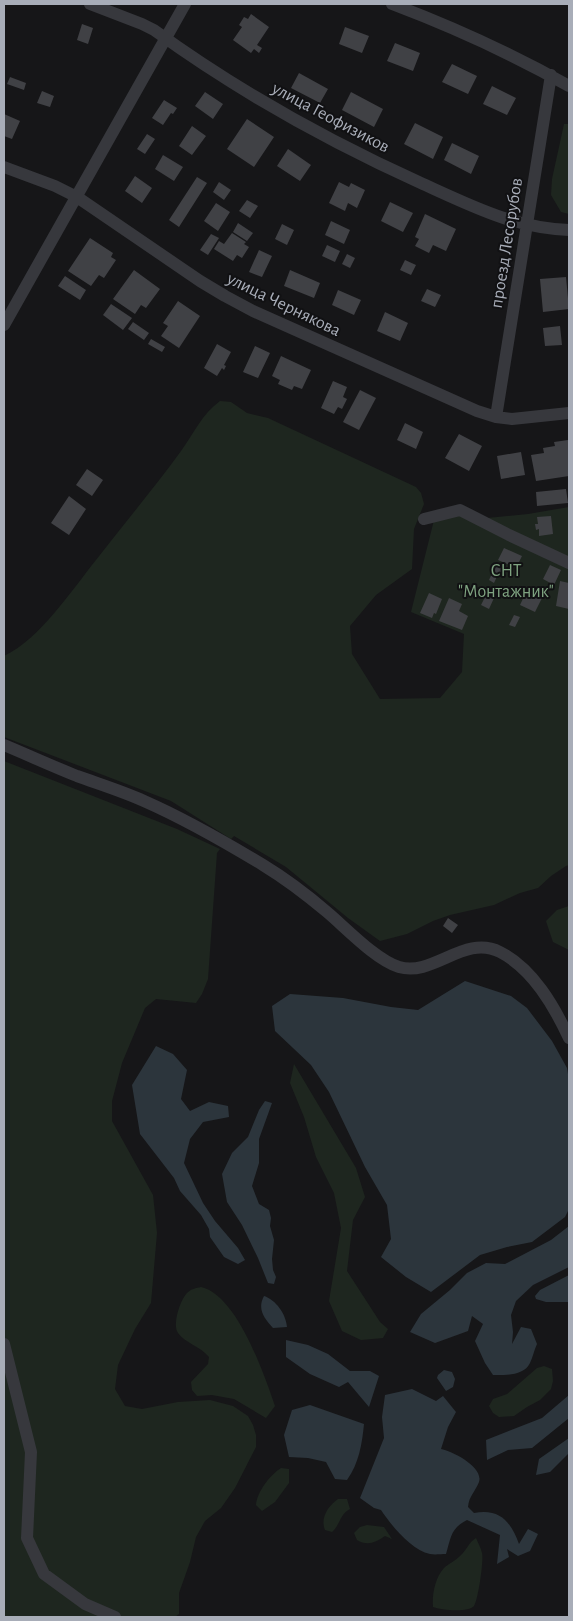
<svg xmlns="http://www.w3.org/2000/svg" width="573" height="1621" font-family="'Alegreya Sans',sans-serif">
<style>
.green{fill:#1e261f}
.water{fill:#2c353c}
.building{fill:#404145}
.lines{fill:none;stroke-linecap:round;stroke-linejoin:round}
.minor{stroke:#37383d;stroke-width:12}
.labels{text-anchor:middle;stroke-width:4;stroke-linejoin:round;paint-order:stroke}
.street-label{font-size:18px;fill:#a8adb8;stroke:#111113}
.park-label{font-size:18px;fill:#7fa381;stroke:#111113}
</style>
<rect width="100%" height="100%" fill="#161618"/>
<!-- green -->
<path class="green" d="M564,124H569V214L561,212L551,195L552,179Z
M220,401L231,402L247,413L268,418L416,487L421,493L424,504L414,529L412,569L376,595L350,626L352,654L380,699L440,698L462,672L464,634L411,612L434,520L456,513L487,518L528,514L569,507V865L566,866L551,876L538,888L520,893L494,905L450,915L433,921L407,934L380,941L348,918L286,867L234,836L231,839L171,801L4,737V656C39,640 72,590 96,560C124,524 154,488 181,451C194,433 202,414 220,401Z
M4,761L177,829L220,849L217,853L208,979L202,994L196,1003L156,999L145,1008L122,1063L112,1101V1121L153,1195L157,1233L151,1303L135,1329L118,1365L115,1389L125,1406L142,1409L178,1402L210,1400L233,1406L248,1416L253,1425L256,1435V1447L235,1488L221,1508L205,1521L196,1537L190,1562L179,1593V1614L175,1617H4Z
M569,906V950L553,942L546,921L557,910Z
M294,1064L356,1168L365,1197L353,1220L347,1271L380,1322L388,1329L383,1338L361,1340L342,1331L329,1301L341,1228L334,1193L316,1157L304,1117L290,1083Z
M201,1287C237,1295 264,1374 275,1406L266,1418L234,1399L212,1395L197,1396L192,1390L191,1382L208,1364L209,1357C200,1346 185,1343 178,1333C172,1325 180,1300 187,1293C191,1289 196,1288 201,1287Z
M544,1366L552,1369L553,1381L551,1389L540,1400L527,1407L514,1416L499,1417L493,1413L489,1406L493,1399L507,1394L537,1368Z
M281,1468L289,1469V1483L275,1502L262,1511L256,1505C257,1492 270,1475 281,1468Z
M338,1499H347L350,1509C340,1514 340,1525 332,1532L325,1530C320,1518 328,1506 338,1499Z
M367,1525L384,1527L392,1539L385,1536C375,1543 367,1546 357,1540L354,1533L360,1527Z
M476,1538C478,1543 481,1548 482,1553C484,1560 478,1601 474,1606C468,1613 441,1610 433,1607C432,1594 435,1578 444,1568C448,1564 455,1561 460,1556C467,1550 468,1543 476,1538Z"/>
<!-- water -->
<path class="water" d="M465,981L511,996L527,1008L552,1041L567,1068L569,1080V1209L565,1217L532,1242L507,1247L480,1255L431,1292L406,1277L381,1257L391,1239L387,1205L365,1167L329,1092L311,1065L275,1031L272,1006L290,994L343,998L391,1007L418,1010Z
M156,1046L173,1054L187,1070L181,1099L190,1111L209,1102L228,1106L229,1117L203,1122L190,1139L184,1163L203,1203L215,1221L238,1248L245,1260L238,1264L224,1257L210,1237L209,1229L201,1215L180,1191L174,1178L140,1134L132,1085Z
M265,1101L272,1103L259,1139V1163L252,1186L259,1204L269,1210L271,1218L270,1226L274,1240L272,1259L273,1270L276,1277L274,1284L268,1283L258,1258L242,1225L227,1202L222,1174L232,1153L248,1137L259,1110Z
M569,1226V1267L533,1285L516,1301L511,1315L513,1332L512,1344L521,1327L531,1329L537,1344C534,1350 533,1357 530,1363C524,1376 505,1375 493,1375L485,1363L475,1341L483,1324L472,1316L468,1331L435,1343L410,1332L421,1314L450,1290L467,1273L486,1263L505,1264L551,1240Z
M569,1275V1302H546L536,1299L535,1296L540,1290Z
M264,1296C276,1300 286,1314 287,1327L273,1328C264,1318 257,1309 264,1296Z
M286,1340L308,1345L328,1354L350,1371H370L379,1376L369,1407L348,1382L339,1387L310,1374L286,1357Z
M444,1370L452,1372L455,1379L453,1387L446,1391L437,1378L438,1375Z
M412,1389L436,1401L443,1396L456,1412L448,1427L441,1449C452,1451 484,1467 479,1482C475,1492 469,1496 468,1507L474,1513C500,1508 511,1522 519,1544L528,1529L538,1534L530,1551L518,1556L507,1549L509,1557L497,1564L500,1535L467,1520C451,1528 451,1537 446,1554C441,1554 435,1555 430,1554C411,1550 391,1525 381,1510L374,1508L360,1498L384,1438L382,1417L385,1395Z
M569,1395V1418L532,1448L508,1450L487,1460L486,1440L542,1418Z
M310,1405L364,1424C362,1444 359,1463 347,1480L335,1479L326,1462L308,1458L289,1457L284,1435L292,1410Z
M569,1438V1453L550,1472L536,1475L539,1459Z"/>
<!-- building -->
<path class="building" d="M251,14L269,27L257,45L262,48L259,53L254,49L251,53L233,40L242,27L239,25L244,17L248,19Z
M82,24L93,28L88,44L77,40Z
M345,27L369,36L362,53L339,44Z
M395,43L420,53L413,71L387,61Z
M452,64L477,76L468,94L442,82Z
M299,73L328,89L320,103L291,88Z
M10,77L26,83L24,90L7,84Z
M492,86L516,98L507,115L483,104Z
M42,91L54,96L50,107L37,103Z
M205,92L223,104L213,119L195,106Z
M351,92L383,109L374,127L342,110Z
M164,100L177,108L173,114L171,113L163,125L152,118Z
M4,114L20,121L12,139L4,136Z
M247,119L274,137L254,167L227,149Z
M415,123L443,137L433,159L404,144Z
M192,126L206,136L192,155L179,146Z
M147,134L155,139L145,154L137,149Z
M452,143L479,156L471,174L444,160Z
M288,149L311,165L300,181L277,166Z
M163,155L183,167L174,181L155,169Z
M135,176L152,188L142,203L125,191Z
M197,177L207,183L179,227L169,220Z
M219,182L231,190L224,200L213,192Z
M339,182L349,187L351,183L365,190L357,208L348,203L345,211L329,203Z
M247,200L258,206L250,218L239,211Z
M390,202L413,213L403,232L381,221Z
M216,203L230,212L218,231L204,221Z
M425,214L456,229L446,251L433,245L429,253L415,246L419,239L415,237Z
M331,221L350,230L344,244L325,235Z
M238,223L253,233L247,241L233,232Z
M282,224L294,230L287,245L275,239Z
M232,233L246,242L244,244L249,247L242,258L237,255L233,261L214,249L219,241L224,244Z
M211,234L219,238L208,255L200,250Z
M90,238L113,253L111,257L116,260L104,278L99,275L91,286L68,271Z
M327,245L340,251L335,262L322,256Z
M259,250L272,256L262,277L249,272Z
M347,254L355,258L350,268L342,264Z
M405,260L416,265L411,275L400,270Z
M134,270L160,289L146,308L141,305L135,314L113,299Z
M290,270L320,283L314,298L284,286Z
M65,276L86,290L80,300L58,286Z
M566,277L569,309L543,312L540,279Z
M427,289L441,295L435,307L421,301Z
M338,290L361,300L354,315L332,305Z
M178,301L200,316L179,348L161,336L168,326L163,323Z
M111,304L132,318L123,330L103,315Z
M385,312L408,323L400,341L377,331Z
M133,322L149,333L144,340L128,329Z
M560,326L562,345L545,346L543,328Z
M151,339L165,347L162,352L148,344Z
M217,344L231,352L224,365L226,366L224,370L222,368L217,376L204,368Z
M255,346L270,353L258,378L243,372Z
M281,356L311,370L302,389L294,386L292,390L278,384L280,380L272,376Z
M333,381L347,387L343,397L347,399L342,409L338,407L334,414L321,408Z
M360,390L376,398L359,430L343,422Z
M405,423L423,432L416,449L397,440Z
M459,434L482,446L469,471L445,458Z
M568,440L569,476L536,481L531,455L544,453L543,448L555,446L554,442Z
M521,452L525,475L501,479L497,456Z
M87,469L103,480L92,496L76,485Z
M566,489L568,503L537,506L536,492Z
M69,496L86,509L69,535L51,523Z
M551,516L553,534L539,536V529L536,530L535,524H538L537,517Z
M504,548L522,556L516,568L498,560Z
M497,563L508,568L505,575L499,572L494,583L489,580Z
M550,565L561,570L554,585L543,579Z
M560,581L569,583V609L556,606Z
M529,586L544,594L535,612L520,605Z
M429,593L442,599L436,614L434,613L432,618L420,613Z
M486,595L494,598L489,609L481,605Z
M449,598L462,604L459,611L468,616L462,630L439,621Z
M514,615L520,617L515,627L509,625Z
M448,918L458,925L452,933L443,926Z"/>
<g class="lines">
<!-- minor -->
<path class="minor" d="M90,4L142,24L154,30C238,91 328,141 423,184C472,206 514,228 569,230
M392,4C453,27 512,54 569,86
M4,167L55,186L77,197L200,281L225,296L253,311L477,411L496,417L512,419L569,413
M4,325L185,4
M496,417L551,75
M424,519L460,510L509,535L569,563
M4,745C28,755 52,766 77,776C99,784 122,791 144,801C185,819 225,842 263,865C286,879 307,895 327,912C346,928 376,960 399,967C434,977 464,934 500,952C533,969 554,1006 569,1038
M4,1344L31,1452L27,1538L44,1574L85,1604L115,1617"/>
</g>
<g class="labels">
<!-- street labels -->
<g class="street-label">
<text transform="translate(331 117) rotate(28)" y="6">улица Геофизиков</text>
<text transform="translate(506 243) rotate(-81)" y="6">проезд Лесорубов</text>
<text transform="translate(284 304) rotate(26)" y="6">улица Чернякова</text>
</g>
<!-- park labels -->
<g class="park-label">
<text x="506" y="576">СНТ<tspan x="506" dy="21">"Монтажник"</tspan></text>
</g>
</g>
<!-- border -->
<rect width="573" height="1621" fill="none" stroke="#a8adb8" stroke-width="10"/>
</svg>
